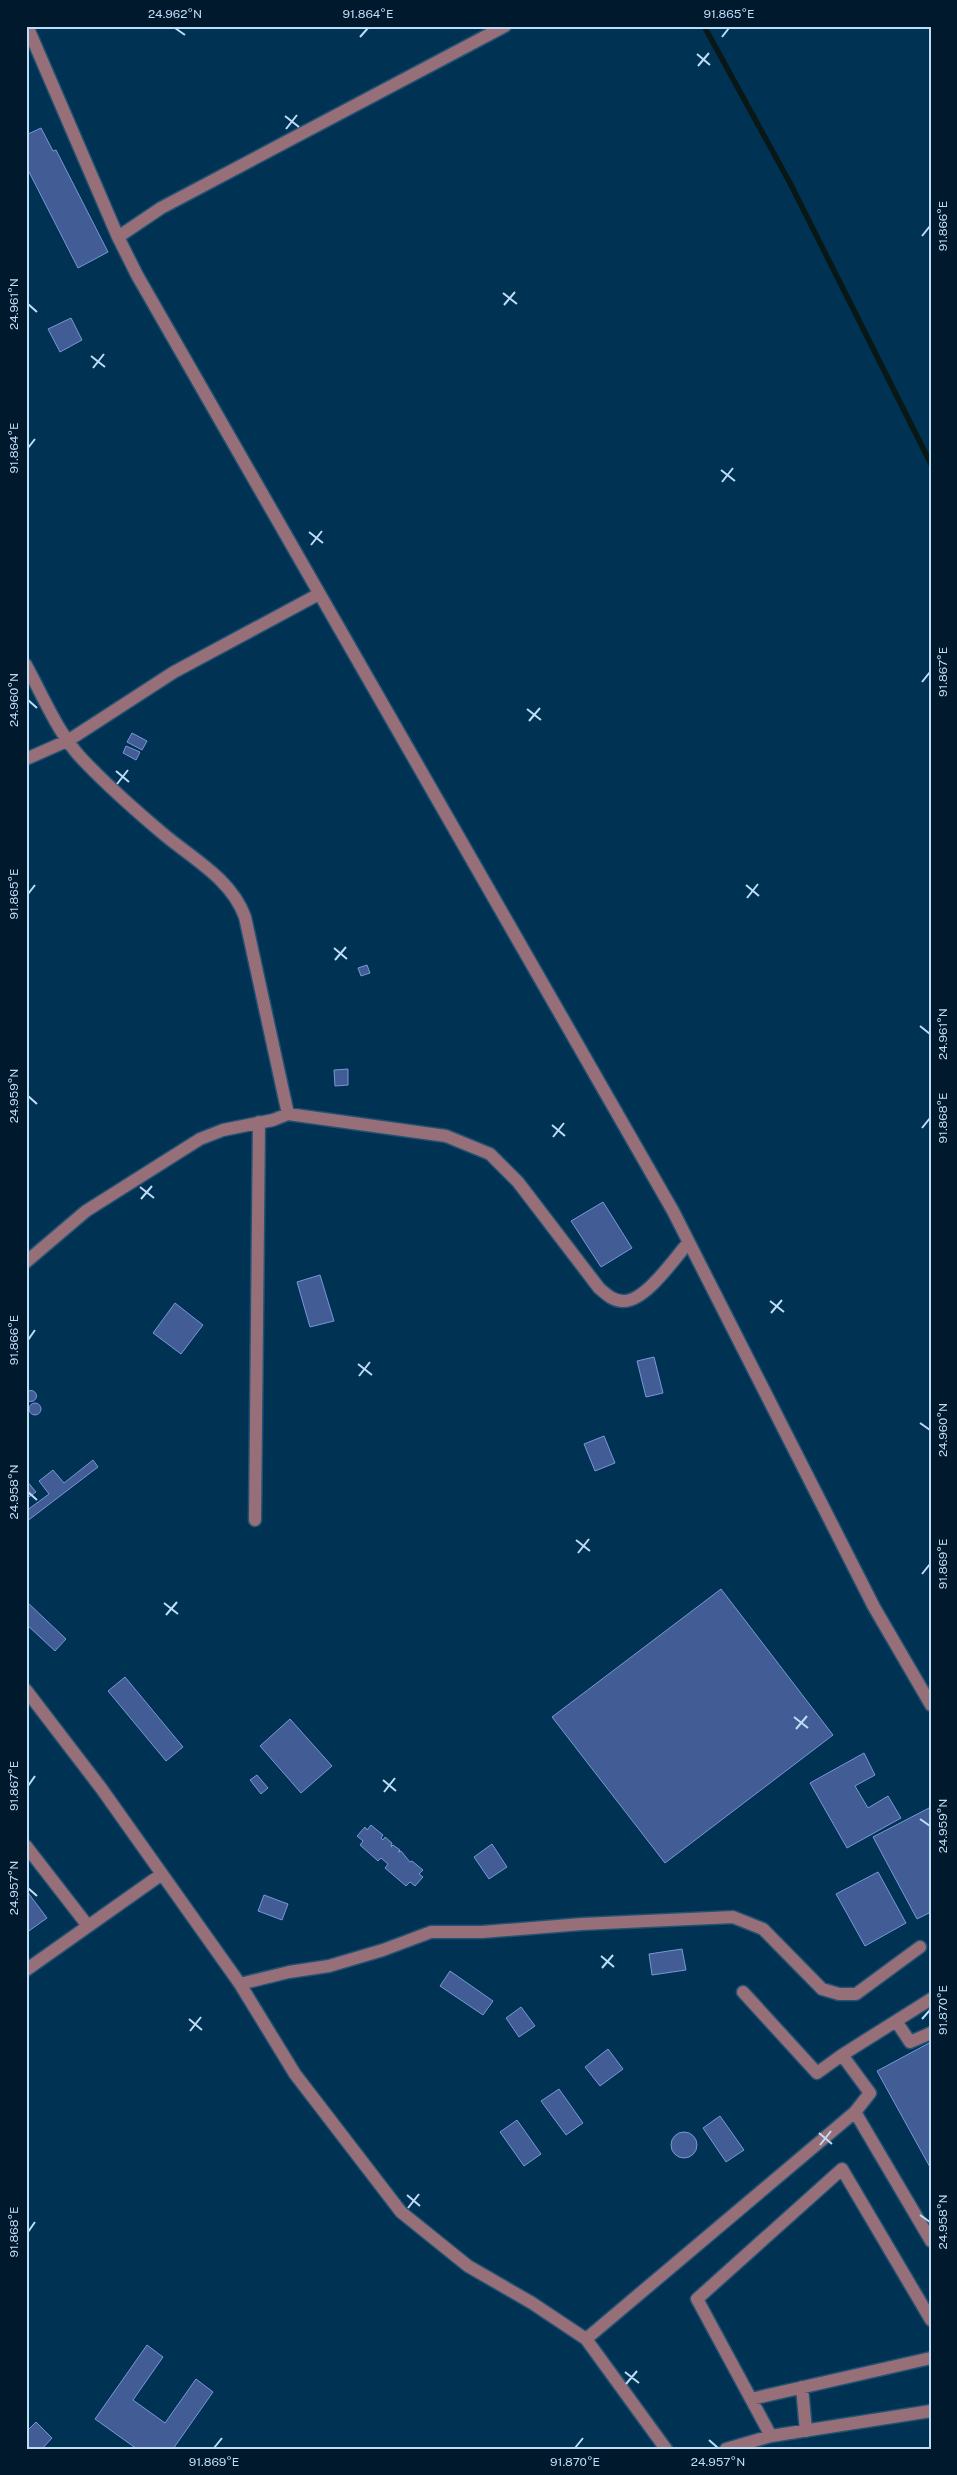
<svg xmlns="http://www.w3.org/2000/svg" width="957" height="2475" font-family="'Public Sans',sans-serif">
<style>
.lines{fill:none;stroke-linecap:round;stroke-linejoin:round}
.stream{stroke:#091816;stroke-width:5.5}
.building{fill:#425d96;stroke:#7997d5}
.minor-casing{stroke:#225171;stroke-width:15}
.minor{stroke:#966f78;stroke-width:12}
.ticks{fill:none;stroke:#beddf7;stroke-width:2}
.neatline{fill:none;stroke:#beddf7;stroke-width:2}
.ticks-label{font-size:12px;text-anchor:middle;fill:#beddf7}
</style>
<rect width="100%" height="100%" fill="#003254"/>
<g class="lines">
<!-- stream -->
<path class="stream" d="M704,26L790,183L931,464"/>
</g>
<!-- building -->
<path class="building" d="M41,128L53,151L56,150L108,252L78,268L26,166V135Z
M71,318L82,340L60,352L48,329Z
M132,733L147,741L142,750L127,742Z
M126,746L140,752L136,760L123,753Z
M367,965L370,973L361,976L358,968Z
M348,1069V1085L335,1086L334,1070Z
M603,1202L632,1248L601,1267L571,1221Z
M320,1275L334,1321L310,1327L297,1282Z
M175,1303L203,1325L181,1354L153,1333Z
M654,1357L663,1393L646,1397L637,1361Z
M25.5 1396a5.5 5.5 0 1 1 11 0a5.5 5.5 0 1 1-11 0Z
M29 1409a6 6 0 1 1 12 0a6 6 0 1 1-12 0Z
M604,1436L615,1463L595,1471L584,1444Z
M93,1460L98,1467L26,1522V1511L49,1494L39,1481L53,1470L64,1483Z
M26,1480L36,1492L26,1499Z
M721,1589L833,1735L665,1863L552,1717Z
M26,1601L66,1639L55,1651L26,1624Z
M125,1677L183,1747L166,1761L108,1691Z
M290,1719L332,1766L301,1793L260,1746Z
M864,1753L875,1775L855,1786L868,1808L888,1796L901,1818L847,1848L810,1783Z
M257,1775L268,1788L261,1794L250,1780Z
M931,1807V1912L917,1919L873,1837Z
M371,1825L383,1835L381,1838L383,1840L385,1837L392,1843L391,1847L393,1845L400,1850L398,1852L401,1851L410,1862L412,1861L423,1870L419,1874L423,1877L415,1886L410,1882L406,1886L385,1868L388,1864L381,1858L378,1861L360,1845L363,1841L357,1836L365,1827L367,1830Z
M492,1844L507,1867L489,1879L474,1857Z
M878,1872L906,1923L865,1946L836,1894Z
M26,1890L47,1918L26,1933Z
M264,1895L288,1904L282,1920L258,1911Z
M682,1949L686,1970L652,1975L649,1954Z
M450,1971L493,2001L483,2015L440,1986Z
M521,2007L535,2026L519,2037L506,2018Z
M931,2042V2169L877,2071Z
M608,2049L623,2069L600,2086L585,2067Z
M559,2089L583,2123L566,2135L541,2101Z
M720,2116L744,2150L726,2162L703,2128Z
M517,2120L541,2154L524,2166L500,2132Z
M671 2145a13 13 0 1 1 26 0a13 13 0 1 1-26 0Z
M147,2345L163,2357L133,2400L165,2423L196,2379L213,2392L173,2449H137L95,2419Z
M36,2422L52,2438L42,2449H26V2432Z"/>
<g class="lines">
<!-- minor casing -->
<g class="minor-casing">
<path id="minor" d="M27,26L118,237
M505,26L161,208L118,237L137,275L673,1211L874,1607L931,1705
M26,665C44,698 59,736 85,762C109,787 135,810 161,832C191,858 231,878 245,917L288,1114L446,1136L490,1154L518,1182L599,1288C606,1294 613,1301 623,1301C645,1302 674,1259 688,1243
M26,759L69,740L174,672L319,594
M26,1262L86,1211L200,1139L223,1130L273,1120L288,1114
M255,1520L259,1122
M26,1690L101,1788L240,1984L295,2074L401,2212L468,2266L532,2303L586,2339L666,2449
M26,1846L88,1926
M26,1970L162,1874
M240,1984L289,1972L329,1966L383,1950L431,1932H482L582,1924L733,1917L763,1929L822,1989L839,1994H856L920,1947
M743,1992L817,2073L842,2055
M896,2021L931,1999
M855,2112L870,2093L842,2055L896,2021L910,2042L931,2033
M586,2339L855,2112L931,2241
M802,2387L806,2431
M751,2399L931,2358
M771,2436L697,2299L842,2169L931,2320
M726,2449L771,2436L931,2411"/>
</g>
<!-- minor -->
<use href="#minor" class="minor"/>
</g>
<!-- ticks -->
<path class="ticks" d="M175,28L185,35M360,37L368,28M722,37L729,28M697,54L710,65M698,66L709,53M285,116L299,127M286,129L297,115M922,236L930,226M503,293L517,304M28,304L37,312M504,305L515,292M91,356L105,367M93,368L104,354M28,448L35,439M721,470L735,481M722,482L733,468M309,532L323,543M311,545L322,531M922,682L930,672M28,700L37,708M527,709L541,720M529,721L540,708M116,771L129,782M117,784L128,770M746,885L759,896M28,894L35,885M747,898L758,884M334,948L347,959M335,960L346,947M920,1026L930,1034M28,1096L37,1104M552,1125L565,1136M922,1128L930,1118M553,1137L564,1123M140,1187L154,1198M141,1199L152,1186M770,1301L784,1312M771,1313L782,1300M28,1340L35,1330M358,1364L372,1375M359,1376L370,1362M920,1423L930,1430M28,1492L37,1500M576,1540L590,1551M578,1553L589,1539M922,1574L930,1564M164,1603L178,1614M166,1615L177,1602M794,1717L808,1728M796,1729L807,1716M383,1780L396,1791M28,1786L35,1776M384,1792L395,1778M920,1819L930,1826M28,1888L37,1896M601,1956L614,1967M602,1968L613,1955M189,2019L202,2030M922,2019L930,2010M190,2031L201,2017M819,2133L832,2144M820,2145L831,2131M407,2195L420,2206M408,2208L419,2194M920,2215L930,2222M28,2232L35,2222M625,2372L639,2383M626,2384L637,2371M709,2440L718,2448M214,2448L222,2438M575,2448L583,2438"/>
<!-- border -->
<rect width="957" height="2475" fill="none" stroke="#01192c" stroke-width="55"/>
<rect x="28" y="28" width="902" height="2420" class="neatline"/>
<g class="ticks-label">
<text x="175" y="18">24.962°N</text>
<text x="368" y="18">91.864°E</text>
<text x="729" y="18">91.865°E</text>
<text transform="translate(943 226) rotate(-90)" y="4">91.866°E</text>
<text transform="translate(14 304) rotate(-90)" y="4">24.961°N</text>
<text transform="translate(14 448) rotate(-90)" y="4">91.864°E</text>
<text transform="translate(943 672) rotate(-90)" y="4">91.867°E</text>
<text transform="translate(14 700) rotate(-90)" y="4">24.960°N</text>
<text transform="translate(14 894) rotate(-90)" y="4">91.865°E</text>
<text transform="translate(943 1034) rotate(-90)" y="4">24.961°N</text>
<text transform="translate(14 1096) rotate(-90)" y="4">24.959°N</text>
<text transform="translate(943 1118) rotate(-90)" y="4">91.868°E</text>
<text transform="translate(14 1340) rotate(-90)" y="4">91.866°E</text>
<text transform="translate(943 1430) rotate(-90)" y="4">24.960°N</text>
<text transform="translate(14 1492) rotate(-90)" y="4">24.958°N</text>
<text transform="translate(943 1564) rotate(-90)" y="4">91.869°E</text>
<text transform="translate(14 1786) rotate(-90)" y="4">91.867°E</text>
<text transform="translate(943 1826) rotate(-90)" y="4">24.959°N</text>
<text transform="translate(14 1888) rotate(-90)" y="4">24.957°N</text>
<text transform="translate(943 2010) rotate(-90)" y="4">91.870°E</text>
<text transform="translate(943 2222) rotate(-90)" y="4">24.958°N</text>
<text transform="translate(14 2232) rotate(-90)" y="4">91.868°E</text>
<text x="214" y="2466">91.869°E</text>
<text x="575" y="2466">91.870°E</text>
<text x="718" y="2466">24.957°N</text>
</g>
</svg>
